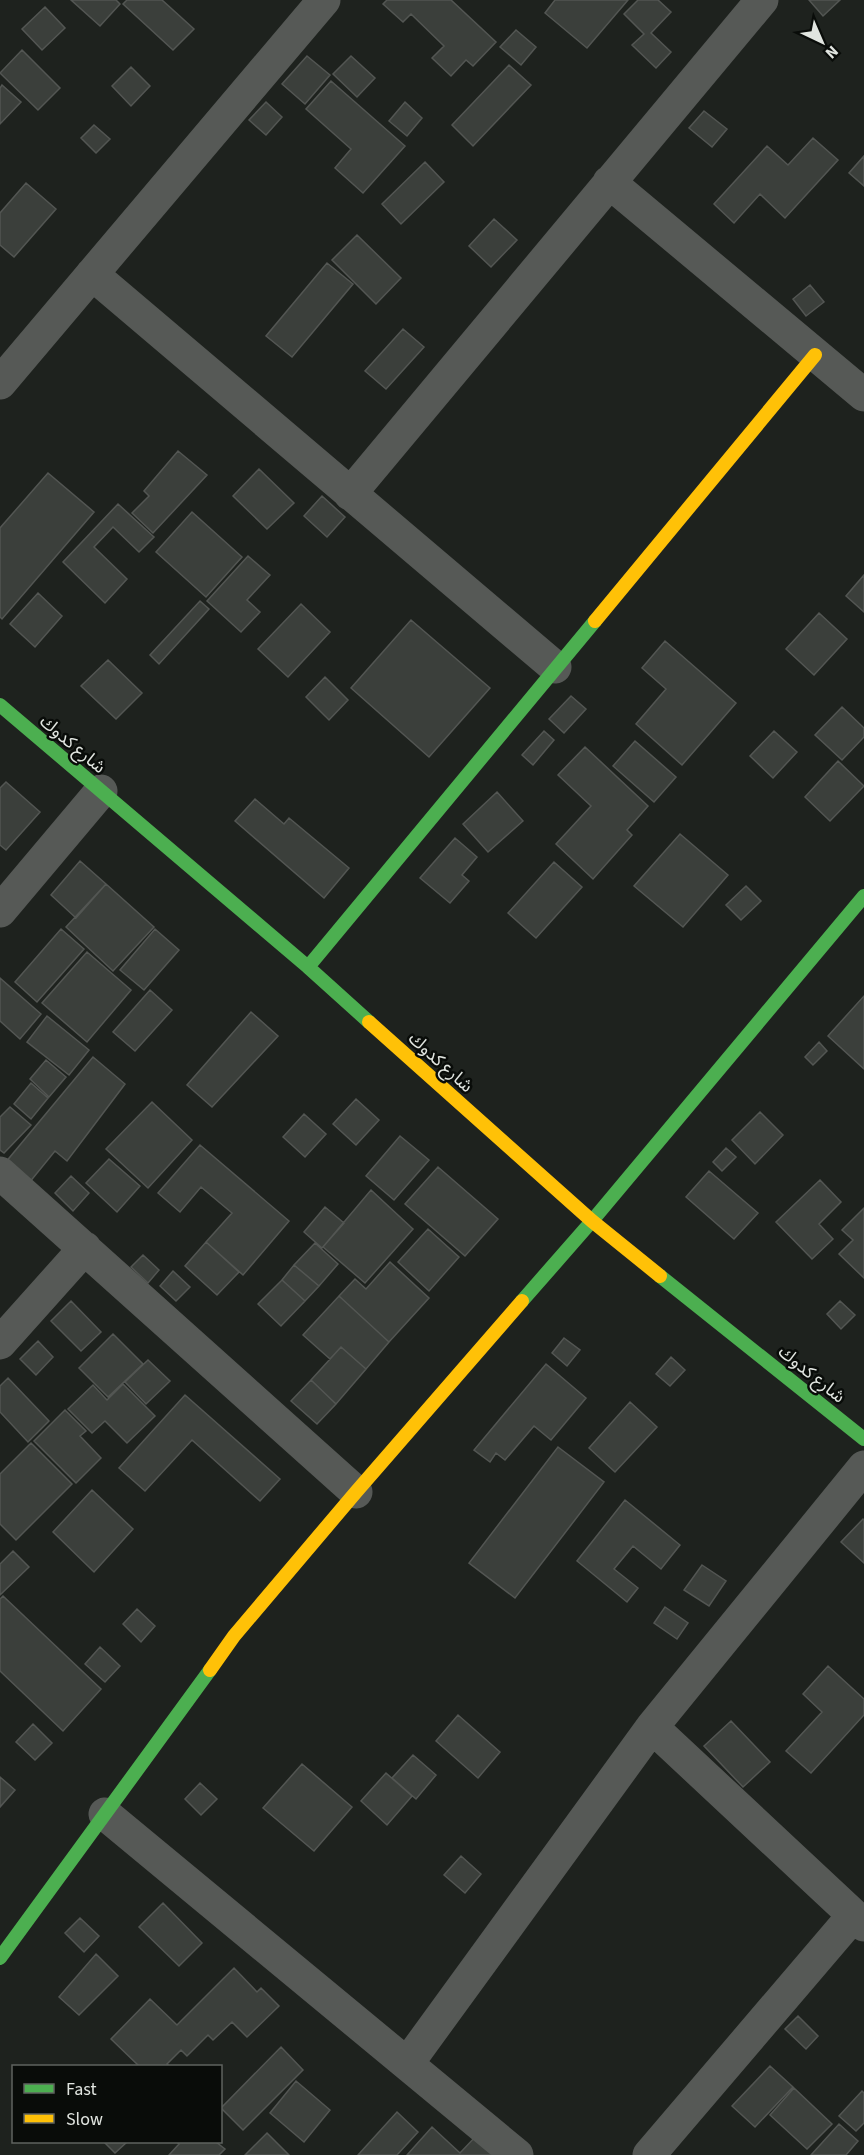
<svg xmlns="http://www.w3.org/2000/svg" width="864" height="2155" font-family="'Source Sans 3','Noto Sans Arabic',sans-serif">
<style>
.building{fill:#3b3f3b;stroke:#535653;stroke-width:1.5}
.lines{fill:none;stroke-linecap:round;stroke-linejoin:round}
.street{stroke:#565956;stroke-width:33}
.fast{stroke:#4caf50;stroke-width:14}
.slow{stroke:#ffc107;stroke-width:14}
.labels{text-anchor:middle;stroke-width:5;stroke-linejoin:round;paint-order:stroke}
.street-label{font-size:18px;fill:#e1e5e0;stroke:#090c09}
</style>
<rect width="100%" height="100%" fill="#1e221e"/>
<!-- building -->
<path class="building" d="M71,0H116L120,4L100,26Z
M127,0H162L194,29L173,50L123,4Z
M387,0H451L496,42L473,66L466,60L451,76L432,58L444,46L411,14L403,22L383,4Z
M555,0H628L587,48L545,13Z
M638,0H658L671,12L651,33L671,52L656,68L632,45L644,34L624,14Z
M809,0H840L823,16Z
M45,7L65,28L42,50L22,29Z
M516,30L536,47L521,65L500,47Z
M22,50L60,88L38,110L0,73Z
M307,56L330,75L305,104L282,84Z
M351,56L375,78L357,97L333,74Z
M509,65L531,85L473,146L452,125Z
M131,67L150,86L131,106L112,86Z
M331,81L405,146L363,193L335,168L351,149L306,109Z
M2,85L21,102L0,124V88Z
M266,102L282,117L266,135L249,120Z
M405,102L422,118L407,136L389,121Z
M704,111L727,129L712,147L689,128Z
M94,125L110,139L96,153L81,138Z
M813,138L838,160L785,218L760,194L734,223L714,204L767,146L788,165Z
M864,156V186L849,173Z
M425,162L444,182L401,224L382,204Z
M26,183L56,209L14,257L0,245V213Z
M494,219L517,240L491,267L469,246Z
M357,235L401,278L376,304L332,260Z
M327,263L353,284L292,357L266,336Z
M810,285L824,302L806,316L793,299Z
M403,329L424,347L386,389L365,371Z
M178,451L207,475L153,533L132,513L149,496L144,491Z
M259,469L294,503L267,529L233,496Z
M48,473L94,512L2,619L0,617V528Z
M322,496L345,517L327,537L304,516Z
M118,504L154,537L139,552L113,527L94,547L127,579L105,603L63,562Z
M192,512L242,557L206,597L156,552Z
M248,556L270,575L247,600L260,612L241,632L207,601Z
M864,575V612L846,596Z
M38,593L62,616L35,647L10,624Z
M200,601L209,609L159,664L150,655Z
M301,604L330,632L288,677L258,649Z
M819,613L847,639L814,675L786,649Z
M411,620L490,688L429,757L351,688Z
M665,641L736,703L682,765L636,724L666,689L642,668Z
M108,660L142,693L116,719L81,686Z
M325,677L348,700L329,720L306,697Z
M571,696L586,709L564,733L549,719Z
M842,707L864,728V737L842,760L815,735Z
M544,731L554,740L533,765L522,755Z
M774,731L797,752L773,778L750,756Z
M635,741L676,777L654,802L613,766Z
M585,747L648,806L627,830L632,835L593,879L556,844L591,806L558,775Z
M838,761L864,786L830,821L805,797Z
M6,782L40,812L6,850L0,845V788Z
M497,792L523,821L488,852L463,824Z
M255,799L284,824L289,818L349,868L324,898L235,821Z
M680,834L728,875L683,927L634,886Z
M455,838L477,857L462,875L469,881L450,903L420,878Z
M80,861L106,884L76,918L51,895Z
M554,862L582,887L536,938L508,913Z
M106,884L154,927L113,971L66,927Z
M746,886L761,901L741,920L726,905Z
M61,929L84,949L37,1002L15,982Z
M155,929L179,950L144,990L120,970Z
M87,952L131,990L87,1042L42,1003Z
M0,978L41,1014L20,1039L0,1021Z
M150,990L172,1010L135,1051L113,1032Z
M864,996V1069L828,1036Z
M251,1012L278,1036L212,1107L187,1085Z
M47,1016L89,1050L69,1075L27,1042Z
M819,1042L827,1051L813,1065L805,1057Z
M93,1057L125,1084L67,1161L55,1151L29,1183L5,1163Z
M46,1060L66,1077L49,1097L30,1079Z
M31,1083L48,1098L31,1119L14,1104Z
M356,1099L379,1120L356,1145L333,1124Z
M152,1102L192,1140L148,1188L106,1149Z
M10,1107L31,1125L4,1153L0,1150V1117Z
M760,1112L783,1135L755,1164L732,1140Z
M304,1114L326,1134L305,1157L283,1137Z
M400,1136L429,1160L394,1200L366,1176Z
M200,1145L289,1221L243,1275L206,1242L232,1213L201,1187L180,1212L158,1193Z
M726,1148L736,1157L722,1171L713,1162Z
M109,1159L140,1186L117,1212L86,1183Z
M438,1167L498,1219L465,1256L405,1204Z
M709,1171L758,1213L734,1239L686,1197Z
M71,1176L89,1193L73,1211L55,1193Z
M820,1180L841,1202L819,1224L833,1239L812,1259L776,1222Z
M371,1190L413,1229L365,1283L323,1247Z
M325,1207L344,1223L322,1248L304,1232Z
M864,1208V1278L839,1254L853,1240L842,1230Z
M428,1229L459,1257L429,1291L398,1262Z
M206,1242L239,1272L217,1295L185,1266Z
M315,1243L338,1264L319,1286L294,1265Z
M143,1255L159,1270L148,1283L131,1267Z
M390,1262L429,1298L389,1342L339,1296L355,1279L366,1289Z
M294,1265L319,1286L305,1301L282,1280Z
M173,1271L190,1287L176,1301L160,1286Z
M282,1280L305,1301L281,1326L258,1304Z
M339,1296L389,1342L366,1369L341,1347L330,1359L303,1335Z
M71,1301L101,1332L81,1351L51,1321Z
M840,1301L855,1315L841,1329L827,1314Z
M113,1334L143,1364L108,1397L79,1368Z
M564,1338L580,1350L567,1366L552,1353Z
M38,1341L53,1357L36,1375L20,1359Z
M341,1347L366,1369L336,1404L311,1380Z
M671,1357L685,1370L670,1386L656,1374Z
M148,1360L170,1381L146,1404L125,1382Z
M546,1364L586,1398L551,1440L534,1426L505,1460L496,1453L490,1462L474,1450Z
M8,1378L49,1421L28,1442L0,1412V1386Z
M311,1380L336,1404L317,1424L291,1401Z
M123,1384L155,1416L127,1443L105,1421L92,1433L68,1409L93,1385L107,1400Z
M185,1395L280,1479L260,1501L192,1440L145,1491L119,1468Z
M630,1402L657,1427L615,1472L589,1448Z
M65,1410L86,1431L80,1436L101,1458L76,1483L34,1441Z
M31,1443L72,1484L16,1540L0,1524V1474Z
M558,1447L604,1482L515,1598L469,1563Z
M92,1490L133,1529L94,1572L53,1532Z
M625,1500L680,1545L661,1569L633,1546L614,1569L638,1588L627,1602L577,1561Z
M863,1519L864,1520V1563L841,1542Z
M13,1551L29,1567L0,1595V1564Z
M702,1565L726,1581L709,1606L684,1590Z
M3,1596L101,1689L63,1731L0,1671V1599Z
M665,1607L688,1623L677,1639L654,1623Z
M137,1609L155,1626L141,1642L123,1624Z
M100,1647L120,1666L105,1682L85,1664Z
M828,1666L864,1699V1715L811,1773L786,1751L822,1712L803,1694Z
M458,1715L500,1752L478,1778L436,1741Z
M731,1721L770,1762L743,1787L704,1746Z
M33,1724L52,1743L35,1760L16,1742Z
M413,1755L436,1775L416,1799L392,1778Z
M302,1764L352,1807L314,1851L263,1808Z
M386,1773L412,1796L387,1825L361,1801Z
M0,1777L15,1790L0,1807Z
M200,1783L217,1799L201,1815L185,1799Z
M461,1856L481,1874L465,1893L444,1875Z
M163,1903L202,1943L179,1966L139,1927Z
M80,1918L99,1936L84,1952L65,1933Z
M96,1954L118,1976L79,2015L59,1997Z
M234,1968L257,1992L261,1988L279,2006L247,2037L232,2022L213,2040L208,2035L187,2056L181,2050L167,2064L169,2066H139L111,2039L150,1999L177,2025Z
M798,2016L818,2036L806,2049L785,2029Z
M281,2047L303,2070L243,2130L221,2108Z
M770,2066L793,2087L755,2127L732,2106Z
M296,2081L330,2110L304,2142L270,2113Z
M794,2088L832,2124L807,2149L770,2115Z
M862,2091L864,2093V2123L856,2131L839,2116Z
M397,2112L418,2132L397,2155H358Z
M839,2124L858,2141L846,2155H811Z
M432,2127L460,2153L478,2134L501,2155H407Z
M267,2133L289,2155H245Z
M104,2142H127L115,2153Z
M177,2142H216L225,2149L219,2155H169L179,2144Z"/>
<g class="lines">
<!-- street -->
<path class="street" d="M609,182L864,395
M92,274L555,667
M0,383L324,0
M350,494L762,0
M0,911L101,791
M0,1173L356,1492
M0,1343L85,1248
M652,1727L864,1925
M105,1814L517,2155
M407,2064L652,1727L864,1467
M649,2155L853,1916"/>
<!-- fast -->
<path class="fast" d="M0,705L308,967L369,1022
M308,967L595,621
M660,1276L864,1439
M522,1301L592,1221L864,896
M0,1958L210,1670"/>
<!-- slow -->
<path class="slow" d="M595,621L815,355
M369,1022L592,1221L660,1276
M210,1670L234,1636L356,1492L522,1301"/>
</g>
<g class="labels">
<!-- street labels -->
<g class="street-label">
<text transform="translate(73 744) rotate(40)" y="6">شارع كدوك</text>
<text transform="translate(441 1062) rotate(42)" y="6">شارع كدوك</text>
<text transform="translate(812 1374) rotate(39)" y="6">شارع كدوك</text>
</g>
</g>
<!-- legend -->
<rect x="12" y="2065" width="210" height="78" fill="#090c09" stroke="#5f635f" stroke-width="1.5"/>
<rect x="24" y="2084" width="30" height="9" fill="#4caf50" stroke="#5f635f" stroke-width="1.5"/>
<text x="66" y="2095" font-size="18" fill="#e1e5e0">Fast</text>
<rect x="24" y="2114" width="30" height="9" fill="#ffc107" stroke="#5f635f" stroke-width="1.5"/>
<text x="66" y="2125" font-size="18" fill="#e1e5e0">Slow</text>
<!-- north arrow -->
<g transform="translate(822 42) rotate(136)" stroke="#090c09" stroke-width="4.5" paint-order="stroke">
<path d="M0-4.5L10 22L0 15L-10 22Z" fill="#e1e5e0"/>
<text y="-9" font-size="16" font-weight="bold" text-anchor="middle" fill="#e1e5e0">N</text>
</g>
</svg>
